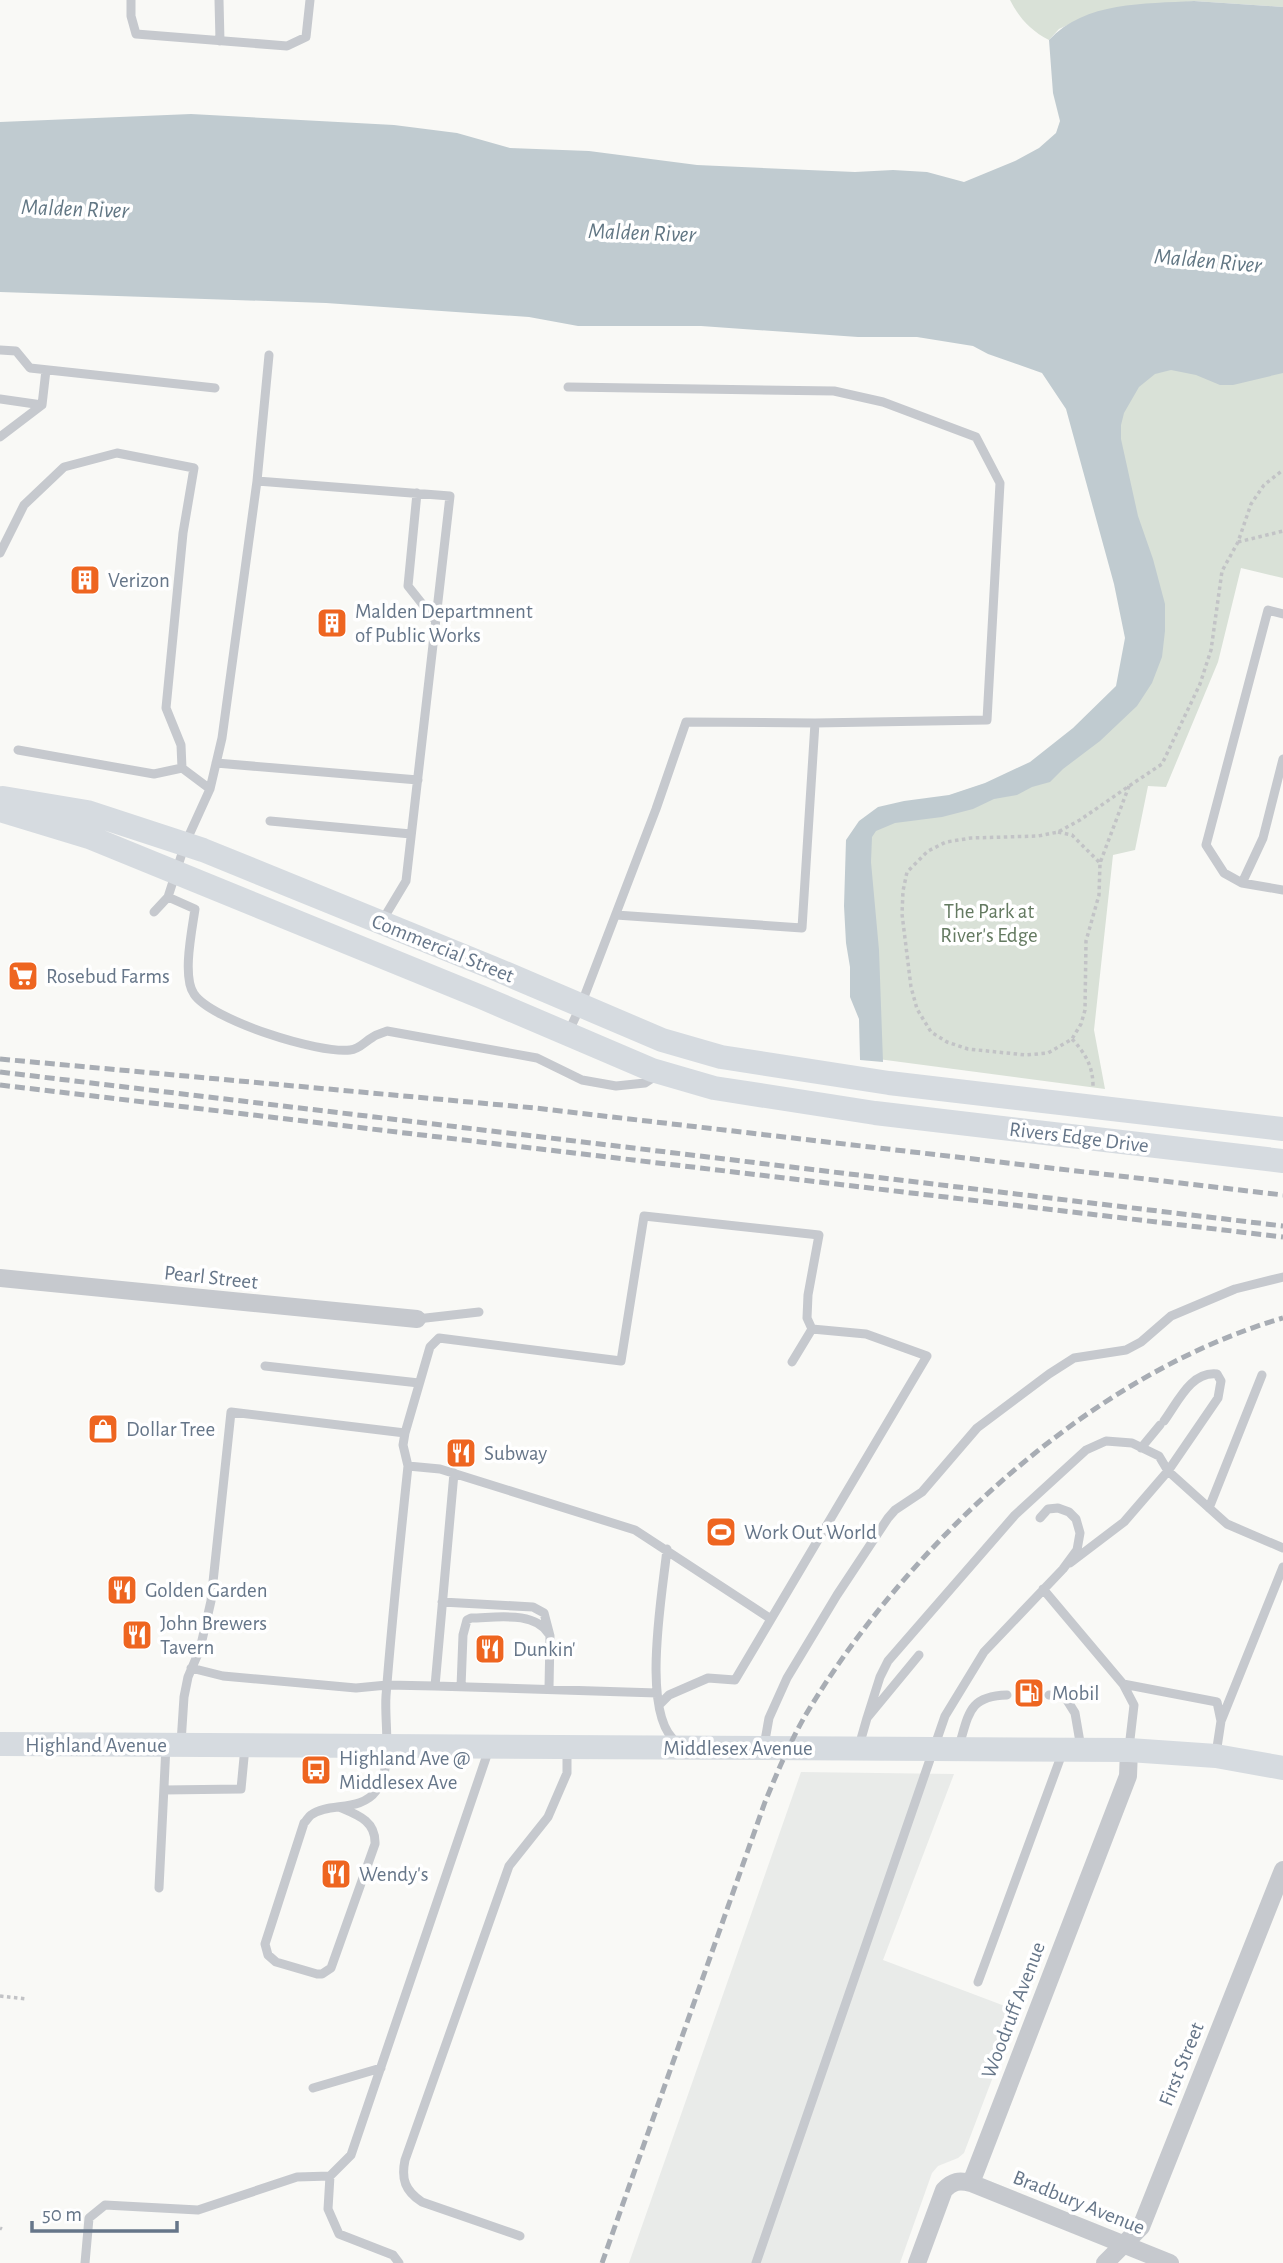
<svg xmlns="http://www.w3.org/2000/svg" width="1283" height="2263" font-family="'Alegreya Sans',sans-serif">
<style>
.built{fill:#e9ebe9}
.green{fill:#d9e1d7}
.water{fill:#c0cbd0}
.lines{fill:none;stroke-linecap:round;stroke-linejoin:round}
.path{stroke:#c2c3c6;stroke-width:3.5;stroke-dasharray:3.5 3.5;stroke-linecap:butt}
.service{stroke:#c6c9ce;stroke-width:9}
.minor{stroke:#c6c9ce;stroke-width:18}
.secondary{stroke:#d6dbe0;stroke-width:24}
.rail{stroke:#a8adb4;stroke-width:5;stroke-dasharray:10 5;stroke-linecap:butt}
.labels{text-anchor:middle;stroke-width:7;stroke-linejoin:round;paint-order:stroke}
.poi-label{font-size:21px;fill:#667689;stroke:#fff;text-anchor:start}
.park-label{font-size:21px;fill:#647a61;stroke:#fff}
.street-label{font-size:21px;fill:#667689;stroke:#fff}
.water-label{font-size:23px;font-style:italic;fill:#627784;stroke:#fff}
</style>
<rect width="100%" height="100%" fill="#f9f9f6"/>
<!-- built -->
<path class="built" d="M801,1772L954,1774L883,1960L1018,2011L964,2153L958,2158L938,2166L932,2173L900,2263H629Z"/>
<!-- green -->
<path class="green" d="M1010,0H1283V7L1194,1L1092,14L1059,29L1049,40C1031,31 1019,18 1010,0Z
M1154,367L1283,368V578L1241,568L1218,662L1166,787L1148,786L1135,850L1113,855L1094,1030L1105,1089L878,1059L869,825L946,812L1132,704L1115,426L1133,384Z"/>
<!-- water -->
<path class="water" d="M1194,1L1283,7V373L1233,385H1220L1196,375L1171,370L1155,374L1139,387L1124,413L1121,425V439L1138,516L1153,559L1165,604V631L1162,657L1152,683L1137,706L1100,741L1063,769L1050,782L1032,787L1017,795L994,799L973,809L942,817L895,823L876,831L872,837L871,862L879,950L883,1062L860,1060L859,1019L850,997V967L846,943L844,906L846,840L859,821L878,807L904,801L949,795L985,783L1030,762L1073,728L1116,686L1125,638L1114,584L1066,409L1042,373L988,354L973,346L917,337H858L701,326H578L529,317L326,303L0,292V122L191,114L394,125L457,133L510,148L589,151L697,165L855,172L893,170L927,172L964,182L1015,161L1039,148L1056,133L1060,121L1053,93L1049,40C1085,1 1145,4 1194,1Z"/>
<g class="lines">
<!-- path -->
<path class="path" d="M1238,542L1283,531
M1129,786L1100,863L1099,895L1086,941L1085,1010L1081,1024L1072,1039L1048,1053L1026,1055L968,1049L947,1042L931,1032L917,1009L911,987L902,914L903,891L907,872L928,851L946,842L971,838L1038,836L1058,832L1080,820L1129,786L1162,764L1200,684L1211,650L1222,571L1238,542L1251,504L1264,485L1283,470
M1058,832L1072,835L1100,863
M1072,1039C1085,1053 1093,1066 1093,1086
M0,1996L27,1999
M0,2228L2,2229"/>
<!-- service -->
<path class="service" d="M131,0V16L136,34L287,46L306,37L310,0
M219,0L220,41
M0,350L16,351L30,368L215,388
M568,387L834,391L883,402L976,437L1000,483L987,720L815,723L686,722L656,809L581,1005L568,1033
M0,399L42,405L0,437
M42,405L46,370
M257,481L269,355
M417,493L408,586L435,620
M0,553L24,505L64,467L117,453L194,468L183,533L166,708L181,745L182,768L210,789
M1283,614L1268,610L1206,845L1224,873L1242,883L1283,890
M18,750L154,774L182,768
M216,763L418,780
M270,821L411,834
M1242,883L1263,838L1283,759
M168,897L195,909C192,930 182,977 194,994C211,1020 319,1054 350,1050C360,1049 364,1042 373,1037C377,1034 383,1033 387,1031L537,1058L582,1080L616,1086L645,1083L657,1075
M154,912L168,897L185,844L210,789L222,738L257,481L450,496L406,881L382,921
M616,915L802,928L815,723
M417,1319L479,1312
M792,1362L812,1329
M265,1366L419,1383
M1164,1421C1178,1402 1191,1371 1217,1374L1221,1381L1218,1398L1168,1471L1227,1524L1283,1548
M1141,1448L1160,1425
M408,1466L440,1469L635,1530L771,1619
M1209,1508L1262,1375
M667,1549C663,1591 639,1718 678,1743
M1043,1589L1123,1684L1134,1705L1129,1748
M442,1602L533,1607L544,1613L550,1636L549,1688
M191,1668L223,1676L356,1688L387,1685L435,1686L657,1693
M1123,1684L1217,1702L1221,1721L1216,1754
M435,1686L454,1473
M461,1687L463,1635L467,1620L471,1618C494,1618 534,1610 549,1634
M1049,1695L1065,1697L1075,1713L1081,1748
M867,1718L880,1677L888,1661L1015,1515L1086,1450L1106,1441L1132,1443L1159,1456L1168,1471L1124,1522L1070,1563
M1221,1721L1283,1567
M181,1743L184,1697L188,1677L200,1649L211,1601L231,1412L405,1433
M764,1746L769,1718L787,1678L837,1595L888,1518L895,1510L922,1492L977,1428L1049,1374L1074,1358L1126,1350L1141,1342L1171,1316L1235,1289L1283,1277
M859,1746L867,1718L919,1655
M959,1746C969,1713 969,1696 1007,1695
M164,1790L241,1789L245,1747
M339,1807C358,1815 376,1821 375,1844L331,1968L322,1974H317L276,1962L268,1955L265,1944L304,1823C307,1820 308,1817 311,1815C328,1802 361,1812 376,1791C394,1766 384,1725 386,1696C392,1619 400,1542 408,1466L403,1445L405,1433L430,1347L439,1338L621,1361L644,1216L819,1235L808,1295L807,1318L812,1329L866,1334L927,1356L735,1680L708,1678L669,1695L660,1704
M159,1888L166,1746
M978,1982L1063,1751
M313,2088L381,2068
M520,2236L422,2202C405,2191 401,2179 405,2160L509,1866L548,1817L567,1773V1750
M85,2263L89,2218L105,2205L198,2210L297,2177L330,2176
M399,2263L393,2255L339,2234L328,2209L330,2176L351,2155L489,1749
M756,2263L945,1716L984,1652L1063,1569L1077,1550L1080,1533L1076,1519L1069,1512L1058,1508L1048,1509L1040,1518"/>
<!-- minor -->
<path class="minor" d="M0,1278L417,1319
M971,2183L1170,2263
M917,2263L944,2190C953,2181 959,2180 971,2183L1128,1776L1129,1750
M1105,2263L1141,2227L1283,1870"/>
<!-- secondary -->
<path class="secondary" d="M3,798L87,812L203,850L493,968L662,1040L721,1057L889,1083L1283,1129
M0,810L89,837L481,997L652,1070L714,1088L875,1113L1283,1161
M0,1744L1129,1750L1216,1756L1283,1768"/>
<!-- rail -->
<path class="rail" d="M0,1059L535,1108L1283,1195
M0,1072L1283,1226
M0,1085L1283,1237
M602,2263L765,1802C777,1773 789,1744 805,1716C906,1546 1090,1374 1283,1318"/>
</g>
<!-- icons -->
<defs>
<g id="building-square" transform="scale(1.575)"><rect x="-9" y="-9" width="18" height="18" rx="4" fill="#ee6520" stroke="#fff"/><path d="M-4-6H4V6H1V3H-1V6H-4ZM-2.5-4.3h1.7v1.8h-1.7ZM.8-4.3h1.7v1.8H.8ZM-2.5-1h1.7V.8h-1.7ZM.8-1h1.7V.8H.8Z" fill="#fff"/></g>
<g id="supermarket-square" transform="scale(1.575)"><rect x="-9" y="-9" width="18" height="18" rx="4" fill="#ee6520" stroke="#fff"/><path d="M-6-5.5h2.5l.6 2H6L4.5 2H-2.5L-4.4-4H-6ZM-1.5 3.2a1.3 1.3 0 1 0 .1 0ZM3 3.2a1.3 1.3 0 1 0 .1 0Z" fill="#fff"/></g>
<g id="shop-square" transform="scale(1.575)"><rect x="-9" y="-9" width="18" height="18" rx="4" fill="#ee6520" stroke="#fff"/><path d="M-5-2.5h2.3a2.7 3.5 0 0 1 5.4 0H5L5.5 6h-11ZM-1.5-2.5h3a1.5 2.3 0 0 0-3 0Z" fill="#fff"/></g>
<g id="restaurant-square" transform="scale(1.575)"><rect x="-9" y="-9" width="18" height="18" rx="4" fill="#ee6520" stroke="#fff"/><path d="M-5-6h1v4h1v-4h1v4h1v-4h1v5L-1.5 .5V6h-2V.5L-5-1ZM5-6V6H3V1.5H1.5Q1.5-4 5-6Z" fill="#fff"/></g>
<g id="stadium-square" transform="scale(1.575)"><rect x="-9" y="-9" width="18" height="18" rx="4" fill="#ee6520" stroke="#fff"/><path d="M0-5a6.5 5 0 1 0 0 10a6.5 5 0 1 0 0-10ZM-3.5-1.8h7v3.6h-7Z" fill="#fff"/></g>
<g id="fuel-square" transform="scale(1.575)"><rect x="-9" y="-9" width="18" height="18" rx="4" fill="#ee6520" stroke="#fff"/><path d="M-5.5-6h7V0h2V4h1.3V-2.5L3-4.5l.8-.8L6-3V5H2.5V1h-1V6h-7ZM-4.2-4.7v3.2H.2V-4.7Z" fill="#fff"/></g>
<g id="bus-square" transform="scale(1.575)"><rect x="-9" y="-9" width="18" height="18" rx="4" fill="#ee6520" stroke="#fff"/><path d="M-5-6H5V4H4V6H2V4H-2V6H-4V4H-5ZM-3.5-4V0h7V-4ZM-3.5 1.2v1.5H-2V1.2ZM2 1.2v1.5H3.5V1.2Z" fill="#fff"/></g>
</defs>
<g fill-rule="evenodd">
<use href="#building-square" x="85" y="580"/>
<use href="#building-square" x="332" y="623"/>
<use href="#supermarket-square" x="23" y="976"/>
<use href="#shop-square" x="103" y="1429"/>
<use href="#restaurant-square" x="461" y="1453"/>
<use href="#stadium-square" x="721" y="1532"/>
<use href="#restaurant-square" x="122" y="1590"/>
<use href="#restaurant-square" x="137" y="1635"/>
<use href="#restaurant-square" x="490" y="1649"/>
<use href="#fuel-square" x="1029" y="1693"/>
<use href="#bus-square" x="316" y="1770"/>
<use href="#restaurant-square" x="336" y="1874"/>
</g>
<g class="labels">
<!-- poi labels -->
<g class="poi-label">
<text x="108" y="587">Verizon</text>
<text x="355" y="618">Malden Departmnent<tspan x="355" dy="24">of Public Works</tspan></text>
<text x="46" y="983">Rosebud Farms</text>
<text x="126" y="1436">Dollar Tree</text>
<text x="484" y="1460">Subway</text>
<text x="744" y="1539">Work Out World</text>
<text x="145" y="1597">Golden Garden</text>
<text x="160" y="1630">John Brewers<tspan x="160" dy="24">Tavern</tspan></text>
<text x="513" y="1656">Dunkin'</text>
<text x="1052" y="1700">Mobil</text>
<text x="339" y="1765">Highland Ave @<tspan x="339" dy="24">Middlesex Ave</tspan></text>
<text x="359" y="1881">Wendy's</text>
</g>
<!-- park labels -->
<g class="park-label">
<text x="989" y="918">The Park at<tspan x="989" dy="24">River's Edge</tspan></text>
</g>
<!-- street labels -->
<g class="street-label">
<text transform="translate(443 948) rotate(22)" y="7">Commercial Street</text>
<text transform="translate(1079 1137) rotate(7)" y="7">Rivers Edge Drive</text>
<text transform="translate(211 1277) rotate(6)" y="7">Pearl Street</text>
<text x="96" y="1752">Highland Avenue</text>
<text x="738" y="1755">Middlesex Avenue</text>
<text transform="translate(1013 2010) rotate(-69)" y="7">Woodruff Avenue</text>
<text transform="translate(1181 2064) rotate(-68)" y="7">First Street</text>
<text transform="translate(1079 2202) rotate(22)" y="7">Bradbury Avenue</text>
</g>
<!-- water labels -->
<g class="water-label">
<text transform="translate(75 208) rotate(2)" y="8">Malden River</text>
<text transform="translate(642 232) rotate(2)" y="8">Malden River</text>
<text transform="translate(1208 260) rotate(5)" y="8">Malden River</text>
</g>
</g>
<!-- scale -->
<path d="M32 2221v10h145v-10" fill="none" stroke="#667689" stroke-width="3.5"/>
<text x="42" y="2221" font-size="21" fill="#667689" stroke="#ffffff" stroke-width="5" paint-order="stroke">50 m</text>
</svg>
